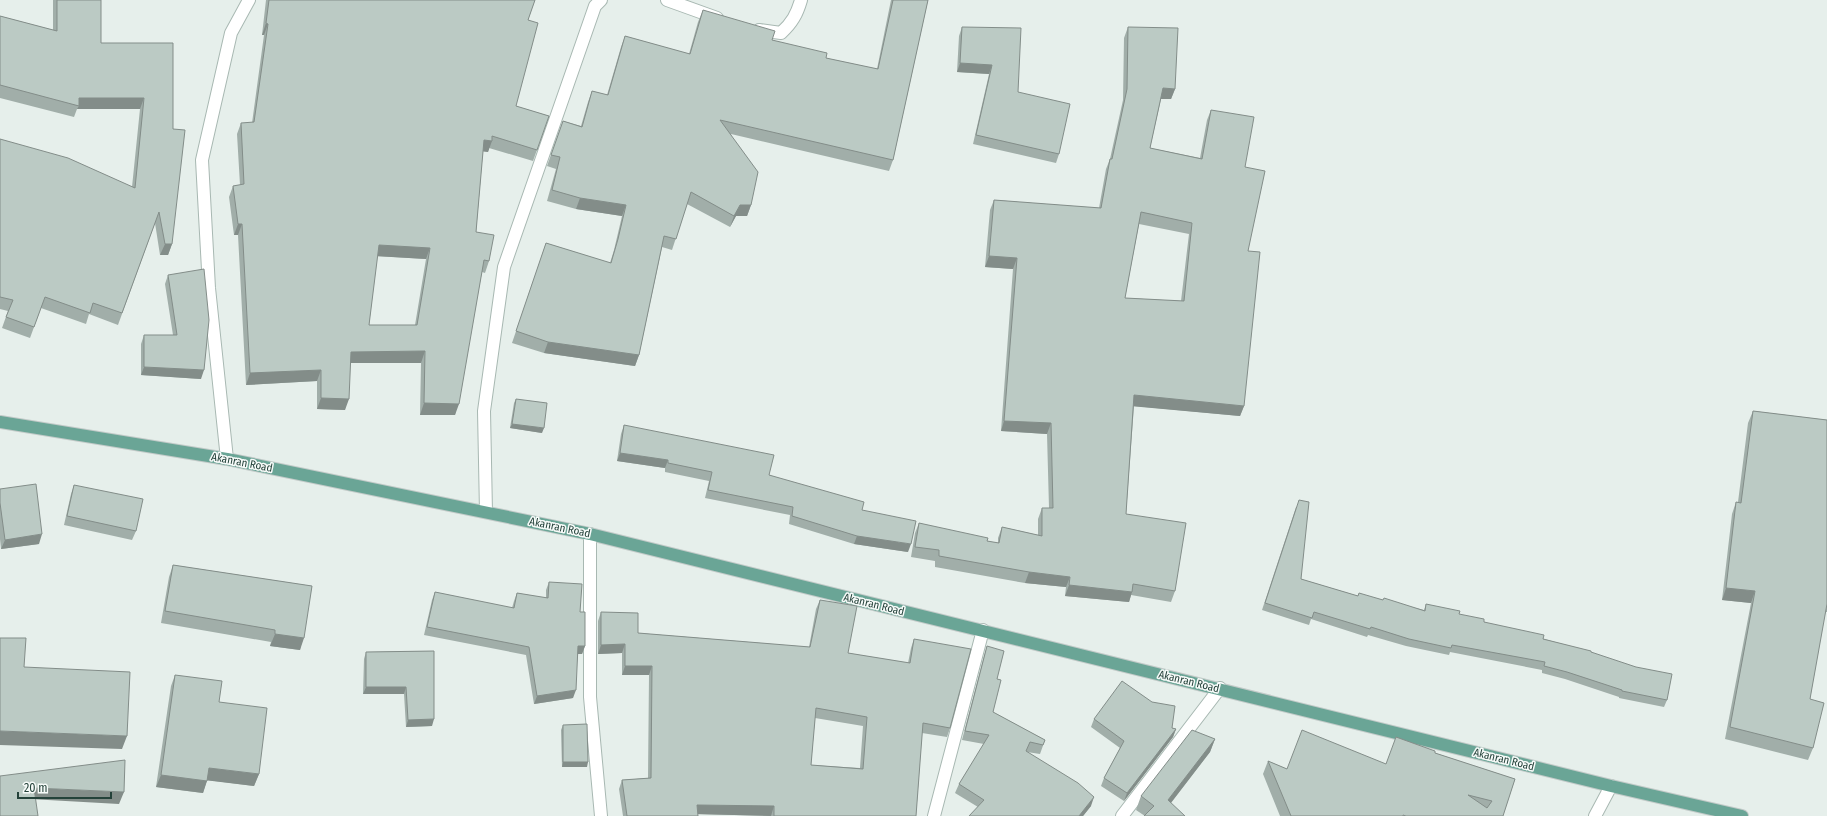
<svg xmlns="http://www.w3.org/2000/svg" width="1827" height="816" font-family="'Fira Sans Condensed',sans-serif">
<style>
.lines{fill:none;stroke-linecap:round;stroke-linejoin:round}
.minor-casing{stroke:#a8b8b2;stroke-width:14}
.major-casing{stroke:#c2cac8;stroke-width:14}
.minor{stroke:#fff;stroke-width:12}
.major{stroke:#6aa596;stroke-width:12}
.wall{fill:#a1aea9;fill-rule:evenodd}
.shaded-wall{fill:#838d89}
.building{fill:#bbcac4;stroke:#838d89;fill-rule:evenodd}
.labels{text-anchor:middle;stroke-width:3;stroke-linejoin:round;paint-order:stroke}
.street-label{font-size:11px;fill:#24423a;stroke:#f7fbf9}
</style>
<rect width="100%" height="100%" fill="#e6efeb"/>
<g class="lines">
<!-- minor casing -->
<g class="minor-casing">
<path id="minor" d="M667,0L717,18
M759,30L781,33C792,23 797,14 801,0
M227,459L209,288L202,160L231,33L249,0
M486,512L484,411L504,267L595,6L601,0
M590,534V697L601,816
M934,816L983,630
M1122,816L1220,688
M1595,816L1611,786"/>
</g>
<!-- major casing -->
<g class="major-casing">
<path id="major" d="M0,422L227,459L590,534L1611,786L1742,816"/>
</g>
<!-- minor -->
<use href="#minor" class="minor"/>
<!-- major -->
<use href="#major" class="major"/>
</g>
<!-- wall -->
<path class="wall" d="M53,0H101V43H173L172,244L168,255H160L155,223L118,325L89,314L86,324L41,308L30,338L2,328L8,311L0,309V139L132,187L140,109H77L74,117L0,98V16L53,30Z
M266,0H535L528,20L516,106L549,116L533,161L489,148L488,152L483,151L476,232L489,261L485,273L482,272L455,415H420L421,363H350L345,410L317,409V381L246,385L238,235H234L229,197L233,186L240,185L237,134L241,123H252L264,35H262ZM377,256L426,259L415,325H369Z
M891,0H928L893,160L889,171L731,134L751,205L747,216H736L730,227L687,204L672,250L662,247L639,355L635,366L544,353L512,343L546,243L610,263L614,250L622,216L576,209L547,201L556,169L547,166L563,121L581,126L588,102L592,91L607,95L621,47L625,36L689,54L698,22L703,10L772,40L826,58L877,69Z
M962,27L1018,92L1059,154L1056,163L973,144L989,74L957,72L959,36Z
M1128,27L1175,89L1171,99H1161L1150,148L1200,158L1207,120L1211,110L1245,167L1248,251L1244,406L1240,416L1134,406L1126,514L1175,591L1171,602L1131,595L1129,602L1065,596L1066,587L1025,583L935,567V561L911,557L915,533L919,523L987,541L998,543V538L1002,527L1038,535V519L1042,508H1049L1047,434L1001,431L1013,269L985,267L990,210L994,200L1099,208L1106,169L1110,159L1123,100L1124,38ZM1139,224L1189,234L1181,301L1125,298Z
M168,275L201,379L141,375V344L144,335H173L165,284Z
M516,399L542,433L510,428L514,403Z
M1753,411L1827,420V612H1825L1810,699L1813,748L1808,760L1725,739L1751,603L1722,600L1732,514L1736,502H1738L1748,423Z
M624,425L769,475L862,510L908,552L854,544L789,524L790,515L705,498L709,481L665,472V468L617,461L621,434Z
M74,485L136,531L132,540L64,525L71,494Z
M0,489L39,544L1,549L0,539Z
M1296,507L1301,579L1358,596L1383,600L1424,610L1426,604L1484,622L1591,652L1667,700L1664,707L1619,698V697L1565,679L1542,673V670L1450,652L1449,655L1406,646L1368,635L1367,637L1311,619L1309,625L1262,610Z
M173,565L312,586L300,650L270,646L271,642L161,623L169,577Z
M549,582L580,612L585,646L582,654H578L573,698L534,704L526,655L424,635L432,600L435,592L512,608L514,601L517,593L546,598V590Z
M820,600L848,653L908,663L911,648L914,639L950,728L947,737L922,733L916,816H771L698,814V816H623L619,789L622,780L648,778L649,675H622V653L598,654V621L601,612L638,633L809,647L816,609ZM815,718L863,726L860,768L811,765Z
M987,646L997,679L993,712L1045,740L1040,754L1027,752L1091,806L1083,816H969L978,807L955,793L959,784L984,744L962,740L984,656Z
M434,651L432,726L406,727L404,694H363L364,659L366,652Z
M175,675L219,702L259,774L254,786L207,780L203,793L156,787L171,686Z
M1152,702L1172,728L1176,729L1173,737L1124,801L1101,786L1104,778L1120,748L1091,727L1094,719Z
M563,725L587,767H562L561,730Z
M1215,739L1210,752L1171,803L1145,816L1136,810L1141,796Z
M1435,753L1515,779L1503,816H1280L1263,774L1268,761L1287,769L1386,764Z"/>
<!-- shaded-wall -->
<path class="shaded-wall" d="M266,23L268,24L264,35H262Z
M960,63L992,65L989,74L957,72Z
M1163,88L1175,89L1171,99H1159Z
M79,98H144L140,109H77L79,106Z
M484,140L492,141L488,152L480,151Z
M580,198L626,205L622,216L576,209Z
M740,205H751L747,216H736L730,227L734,216Z
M238,224H242L238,235H234Z
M165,244H172L168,255H160Z
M379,245L430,248L426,259L374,256Z
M989,256L1017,258L1013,269L985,267Z
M548,342L639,355L635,366L544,353Z
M425,351L421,363H346L351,352Z
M144,367L204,370L201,379L141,375Z
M321,370L317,381L246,385L250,373Z
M1134,395L1244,406L1240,416L1130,406Z
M321,398L349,399L345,410L317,409Z
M424,403L459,404L455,415H420Z
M1004,421L1051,423L1047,434L1001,431Z
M512,424L544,428L542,433L510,428Z
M620,453L668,460L665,468L617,461Z
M42,534L39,544L1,549L5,540Z
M857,536L911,544L908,552L854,544Z
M1029,572L1070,577L1066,587L1025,583Z
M1069,585L1132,592L1129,602L1065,596Z
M1726,588L1755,591L1751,603L1722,600Z
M275,634L304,638L300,650L270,646Z
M625,644L622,653L598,654L601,645Z
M578,646H585L582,654H575Z
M625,666H652L649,675H622Z
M366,687H406L404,694H363Z
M576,690L573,698L534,704L537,696Z
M434,719L432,726L406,727L408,720Z
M1176,729L1173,737L1124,801L1127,793Z
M0,731L127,736L122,749L0,745Z
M1215,739L1210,752L1163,813L1168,800Z
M563,762H588L587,767H562Z
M209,768L259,774L254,786L204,780Z
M161,775L207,781L203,793L156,787Z
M34,788L124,792L119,804L30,799Z
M1094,797L1091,806L1083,816H1079Z
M697,805L774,806L771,816L693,814Z"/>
<!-- building -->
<path class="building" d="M57,0H101V43H173V129L185,130L172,244H165L159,212L122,313L93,303L90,313L45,297L34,327L6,317L13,300L0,297V139L68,158L135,188L144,98H79V106L0,85V16L57,31Z
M269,0H535L528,20L538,23L516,106L549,116L537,150L492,136V141L484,140L476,232L494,235L489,261L484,260L459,404L424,403L425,351L351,352L349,399L321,398V370L250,373L242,224H238L233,186L244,184L241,123L254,122L268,24L266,23ZM379,245L430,248L417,325H369Z
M893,0H928L893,160L720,120L758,172L751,205H740L734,216L691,192L676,239L664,236L639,355L548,342L516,331L546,243L611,263L618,239L626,205L580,198L552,190L560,157L551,155L563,121L582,127L592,91L608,95L625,36L690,54L703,10L775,31L772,40L827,53L826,58L878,69Z
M962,27L1021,28L1018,92L1070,104L1059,154L976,135L992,65L960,63Z
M1128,27L1178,28L1175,89L1163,88L1150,148L1202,159L1211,110L1254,117L1245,167L1265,171L1248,251L1260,252L1244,406L1134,395L1126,514L1186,523L1175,591L1133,584L1132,592L1069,585L1070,577L1029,572L939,556V550L915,547L919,523L988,538L987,541L999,543L1002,527L1042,536V508H1053L1051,423L1004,421L1017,258L989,256L994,200L1101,208L1110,159H1112L1127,89ZM1141,212L1192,223L1184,301L1125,298Z
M204,269L209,320L204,370L144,367V335H177L168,275Z
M516,399L547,403L544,428L512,424Z
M1753,411L1827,420V604L1810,699L1824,703L1813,748L1730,727L1755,591L1726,588L1736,502L1741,503Z
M624,425L774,455L769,475L864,502L862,510L916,521L911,544L857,536L792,516L793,507L708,490L712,472L668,463V460L620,453Z
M36,484L42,534L5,540L0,503V489Z
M74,485L143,499L136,531L67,516Z
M1299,500L1309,502L1301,579L1358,596L1359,593L1383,600L1384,598L1425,611L1426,604L1460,611L1459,614L1484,619V622L1544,635L1543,639L1591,651V652L1636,667L1672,674L1667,700L1622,691V690L1567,672L1544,666L1545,662L1452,645L1451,648L1409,639L1371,627L1370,629L1314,612L1312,618L1265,603Z
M173,565L312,586L304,638L275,634V630L165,611Z
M549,582L582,584L580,612H585V646H578L576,690L537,696L529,647L427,627L435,592L514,608L517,593L548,598Z
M820,600L857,606L848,653L910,663L914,639L971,649L950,728L923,723L916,816H774V806L697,805L698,816H627L622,780L651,778L652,666H625V644L601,645V612L638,613V633L810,647ZM816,708L867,717L863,769L811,765Z
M0,638H26L24,667L130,672L127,736L0,731Z
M987,646L1004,651L997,679L1001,680L993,712L1045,740L1043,745L1030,742L1026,751L1078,783L1094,797L1079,816H969L984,800L959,784L989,735L965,731Z
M434,651V719L408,720L406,687H366V652Z
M175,675L222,681L219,702L267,708L259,774L209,768L207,781L161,775Z
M1122,681L1152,702L1175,706L1172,728L1176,729L1127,793L1104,778L1124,741L1094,719Z
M587,724L588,762H563V725Z
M1192,730L1215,739L1168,800L1185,816H1144L1154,806L1141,796Z
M1302,730L1386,764L1396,737L1435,751V753L1515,779L1503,816H1406L1403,815V816H1291L1268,761L1287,769ZM1468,795L1492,801L1487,808Z
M125,760L124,792L34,788L38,816H0V776Z"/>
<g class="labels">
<!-- street labels -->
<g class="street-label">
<text transform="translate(242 462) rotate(11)" y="4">Akanran Road</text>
<text transform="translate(560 527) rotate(12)" y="4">Akanran Road</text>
<text transform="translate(874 604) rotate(14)" y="4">Akanran Road</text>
<text transform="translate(1189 681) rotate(14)" y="4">Akanran Road</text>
<text transform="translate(1504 759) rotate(14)" y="4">Akanran Road</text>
</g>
</g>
<!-- scale -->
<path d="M18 792v6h93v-6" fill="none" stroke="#24423a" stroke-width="2"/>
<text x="24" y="792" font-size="12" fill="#24423a" stroke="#f7fbf9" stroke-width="3" paint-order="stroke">20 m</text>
</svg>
